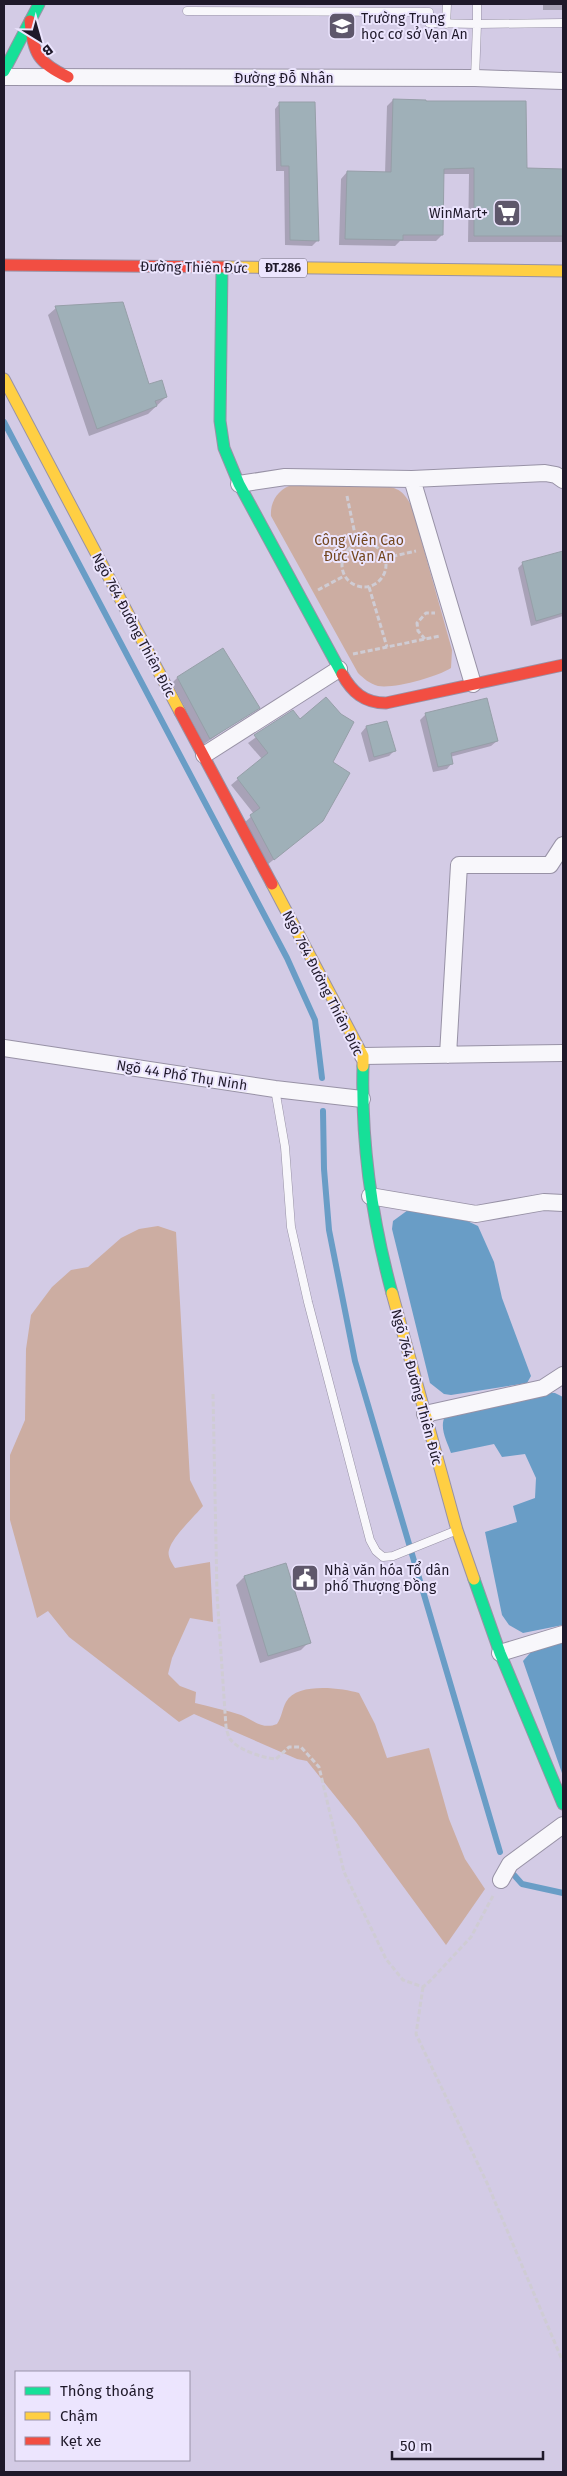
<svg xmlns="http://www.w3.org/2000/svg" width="567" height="2476" font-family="'Fira Sans',sans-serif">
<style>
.green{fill:#ccada2}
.water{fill:#699dc6}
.shadow{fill:#0003}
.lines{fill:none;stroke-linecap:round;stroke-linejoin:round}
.stream{stroke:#699dc6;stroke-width:6}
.building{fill:#9fb0b8;stroke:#969fa8}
.lane-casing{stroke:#9892a6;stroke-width:9}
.street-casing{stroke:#9892a6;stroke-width:18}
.fast-casing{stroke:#9892a6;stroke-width:13}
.slow-casing{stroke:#9892a6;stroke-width:13}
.jam-casing{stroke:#9892a6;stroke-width:13}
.path{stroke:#cfccd4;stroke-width:3;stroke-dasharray:5 2.5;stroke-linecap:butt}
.lane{stroke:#f8f7fb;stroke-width:8}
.street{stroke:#f8f7fb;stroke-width:16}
.fast{stroke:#16e098;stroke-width:11}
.slow{stroke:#ffcf43;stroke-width:11}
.jam{stroke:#f24e42;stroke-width:11}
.labels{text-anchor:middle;stroke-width:4;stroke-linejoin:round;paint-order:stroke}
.shield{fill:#ece5fe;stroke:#5c566a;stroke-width:1}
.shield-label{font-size:12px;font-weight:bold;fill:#1f192a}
.poi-label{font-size:14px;fill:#1f192a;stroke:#ece5fe;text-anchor:start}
.street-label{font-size:14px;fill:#1f192a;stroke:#ece5fe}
.park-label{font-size:14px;fill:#734720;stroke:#ece5fe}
</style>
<rect width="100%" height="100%" fill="#d3cbe5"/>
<!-- green -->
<path class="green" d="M289,486H381C399,487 404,492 412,507L452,650L451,668C437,677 394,689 378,686C370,684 363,678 358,673L271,516C270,503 277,491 289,486Z
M158,1226L176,1232L190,1480L203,1506C194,1517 172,1537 169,1550C167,1556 172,1563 175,1568L210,1562L213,1622L190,1618L172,1658L168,1674L180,1686L196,1692L195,1703C210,1707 226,1710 241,1715C253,1720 263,1730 277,1724C282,1717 282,1709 286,1702C297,1682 341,1688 359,1693L375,1724L387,1758L429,1748L449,1819L465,1859L485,1889L446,1945L356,1822L307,1761L297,1759L194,1714L179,1722L69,1637L48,1611L37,1618L10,1520V1455L25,1420L26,1349L31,1315L52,1287L71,1270L88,1267L121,1238L139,1229Z"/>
<!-- water -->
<path class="water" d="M408,1210L461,1218L478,1226L494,1262L502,1298L531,1376L527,1383L451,1395L444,1394L430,1383L392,1229L393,1221Z
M540,1392L555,1393L563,1397V1625L523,1633L509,1625L502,1615L485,1532L517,1522L513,1506L535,1498L536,1478L525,1454L502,1457L494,1444L451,1453C447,1441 439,1428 445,1416Z
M563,1642V1776L523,1661L531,1652Z"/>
<!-- shadow -->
<path class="shadow" d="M543,4H563V10H543Z
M393,100L525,170H563V242H468L469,174H443L442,235L436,241H400L395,246L339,245L341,179L347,172L385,174L387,106Z
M280,103L318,240L312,246L285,245L284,171H276L275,109Z
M56,308L148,385L166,397L148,414L89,436L48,315Z
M563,552V616L531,626L518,568L523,563Z
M177,678L258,707L204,744L172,683Z
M292,712L331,763L314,827L267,865L244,823L254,814L231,785L262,759L248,743Z
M426,714L497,741L491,746L450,757L452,763L447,769L433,772L420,720Z
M386,722L394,751L389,756L369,762L361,733L366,727Z
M244,1577L309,1642L301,1650L260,1663L236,1585Z"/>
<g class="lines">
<!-- stream -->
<path class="stream" d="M4,422L287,958L315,1020L322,1078
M323,1111L324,1169L329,1230L355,1361L500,1852
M514,1875L522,1884L563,1893"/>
</g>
<!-- building -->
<path class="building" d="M393,99L426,100V101H526L527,168L563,169V236H474V168L444,169L443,235H403V240L345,239L347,171L391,172Z
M279,102H315L319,241L290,240L289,166H281Z
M123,302L149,384L162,380L167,397L155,401L157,406L97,429L55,306Z
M563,551V613L536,621L522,562Z
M223,648L260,708L210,739L177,677Z
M326,697L341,714L354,722L333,762L350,773L323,821L274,860L250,815L260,808L237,778L268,753L254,735L293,710L300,719Z
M487,698L498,741L451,753L453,764L438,767L425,713Z
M387,721L396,751L374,757L366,726Z
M286,1563L311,1643L268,1656L244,1576Z"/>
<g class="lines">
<!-- lane casing -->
<g class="lane-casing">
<path id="lane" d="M187,11L429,12V23L477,24V4
M446,24L447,4
M475,78L477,24L563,23
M275,1089L285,1147L291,1227L308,1302L370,1540L376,1551L383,1557L393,1556L455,1531"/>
</g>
<!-- street casing -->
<g class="street-casing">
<path id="street" d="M4,77L475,78L563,81
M412,479L473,684
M239,484L285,477L412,479L545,473L556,475L563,480
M204,755L339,669
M4,1048L275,1089L362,1099
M448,1055L459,865H550L563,845
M363,1056L563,1053
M370,1196L476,1214L544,1202L563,1203
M425,1414L543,1388L563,1375
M500,1653L563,1634
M501,1880L510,1864L563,1825"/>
</g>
<!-- fast casing -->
<g class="fast-casing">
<path id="fast" d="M4,71L39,4
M222,267L220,421L224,448L239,484L342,674
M363,1066C361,1143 372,1219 392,1293
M474,1579L500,1653L563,1804"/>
</g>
<!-- slow casing -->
<g class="slow-casing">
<path id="slow" d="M226,267L563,271
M4,379L180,712
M272,884L363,1056V1066
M392,1293L457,1530L474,1579"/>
</g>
<!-- jam casing -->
<g class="jam-casing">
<path id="jam" d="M30,21C33,53 38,63 68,77
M4,265L226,267
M342,674C352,692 364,703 386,703L563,665
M180,712L272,884"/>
</g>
<!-- path -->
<path class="path" d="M347,496L357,544
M342 565a22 22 0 1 1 44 0a22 22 0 1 1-44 0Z
M385,558L416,551
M369,587L387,647
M318,590L344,576
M425,639L418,631L417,623L426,613H435
M353,654L440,636
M213,1394L217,1594L226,1727C227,1731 228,1736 230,1739C238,1750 263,1758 276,1759L289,1747H301L319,1767L344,1872L386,1959L403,1980L423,1987L430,1981L471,1937L494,1894
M423,1987L416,2034L487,2183L563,2362"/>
<!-- lane -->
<use href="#lane" class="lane"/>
<!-- street -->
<use href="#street" class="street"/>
<!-- fast -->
<use href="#fast" class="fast"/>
<!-- slow -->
<use href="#slow" class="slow"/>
<!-- jam -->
<use href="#jam" class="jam"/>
</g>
<!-- icons -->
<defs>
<g id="school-square" transform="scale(1.4375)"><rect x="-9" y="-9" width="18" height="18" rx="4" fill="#5e576b" stroke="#ece5fe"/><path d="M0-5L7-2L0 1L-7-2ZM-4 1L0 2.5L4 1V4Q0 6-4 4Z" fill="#fff"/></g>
<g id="supermarket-square" transform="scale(1.4375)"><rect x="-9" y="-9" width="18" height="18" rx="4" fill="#5e576b" stroke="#ece5fe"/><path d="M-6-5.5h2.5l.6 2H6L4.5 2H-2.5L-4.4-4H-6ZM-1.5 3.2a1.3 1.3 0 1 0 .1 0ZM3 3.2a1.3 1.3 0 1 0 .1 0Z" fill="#fff"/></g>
<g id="civic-square" transform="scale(1.4375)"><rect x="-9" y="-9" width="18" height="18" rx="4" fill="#5e576b" stroke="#ece5fe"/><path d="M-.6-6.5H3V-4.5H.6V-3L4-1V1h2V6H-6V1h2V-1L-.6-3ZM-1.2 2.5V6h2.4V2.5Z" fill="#fff"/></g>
</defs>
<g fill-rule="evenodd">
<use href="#school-square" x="342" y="26"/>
<use href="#supermarket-square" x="507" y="213"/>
<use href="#civic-square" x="305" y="1578"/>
</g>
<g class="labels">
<!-- shield labels -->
<rect class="shield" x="259" y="258.5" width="48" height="19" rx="4"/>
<g class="shield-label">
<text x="283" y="272">ĐT.286</text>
</g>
<!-- poi labels -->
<g class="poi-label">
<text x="361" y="23">Trường Trung<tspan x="361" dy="16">học cơ sở Vạn An</tspan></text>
<text x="488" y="218" text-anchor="end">WinMart+</text>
<text x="324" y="1575">Nhà văn hóa Tổ dân<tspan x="324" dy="16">phố Thượng Đồng</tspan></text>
</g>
<!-- street labels -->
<g class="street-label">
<text x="284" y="83">Đường Đỗ Nhân</text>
<text transform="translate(194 267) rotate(1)" y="5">Đường Thiên Đức</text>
<text transform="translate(134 625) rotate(62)" y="5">Ngõ 764 Đường Thiên Đức</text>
<text transform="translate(323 983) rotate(63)" y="5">Ngõ 764 Đường Thiên Đức</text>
<text transform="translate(182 1075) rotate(9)" y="5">Ngõ 44 Phố Thụ Ninh</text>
<text transform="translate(417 1387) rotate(75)" y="5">Ngõ 764 Đường Thiên Đức</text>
</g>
<!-- park labels -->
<g class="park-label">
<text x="359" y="545">Công Viên Cao<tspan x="359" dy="16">Đức Vạn An</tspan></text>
</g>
</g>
<!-- border -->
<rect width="567" height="2476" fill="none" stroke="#1f192a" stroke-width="10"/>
<!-- legend -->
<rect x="15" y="2371" width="175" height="90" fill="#ece5fe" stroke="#9a93a9"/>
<rect x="25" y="2387" width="25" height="8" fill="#16e098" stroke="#9a93a9"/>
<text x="60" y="2396" font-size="15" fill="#1f192a">Thông thoáng</text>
<rect x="25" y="2412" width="25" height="8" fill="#ffcf43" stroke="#9a93a9"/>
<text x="60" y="2421" font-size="15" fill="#1f192a">Chậm</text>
<rect x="25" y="2437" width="25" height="8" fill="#f24e42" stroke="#9a93a9"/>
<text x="60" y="2446" font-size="15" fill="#1f192a">Kẹt xe</text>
<!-- north arrow -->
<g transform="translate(40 40) rotate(143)" stroke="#ece5fe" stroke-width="4" paint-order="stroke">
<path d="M0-4L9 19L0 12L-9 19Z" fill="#1f192a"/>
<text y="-8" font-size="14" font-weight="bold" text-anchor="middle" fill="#1f192a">B</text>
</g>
<!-- scale -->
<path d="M392 2451v8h151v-8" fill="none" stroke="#1f192a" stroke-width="2.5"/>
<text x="400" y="2451" font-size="15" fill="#1f192a" stroke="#ece5fe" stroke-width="4" paint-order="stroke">50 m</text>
</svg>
